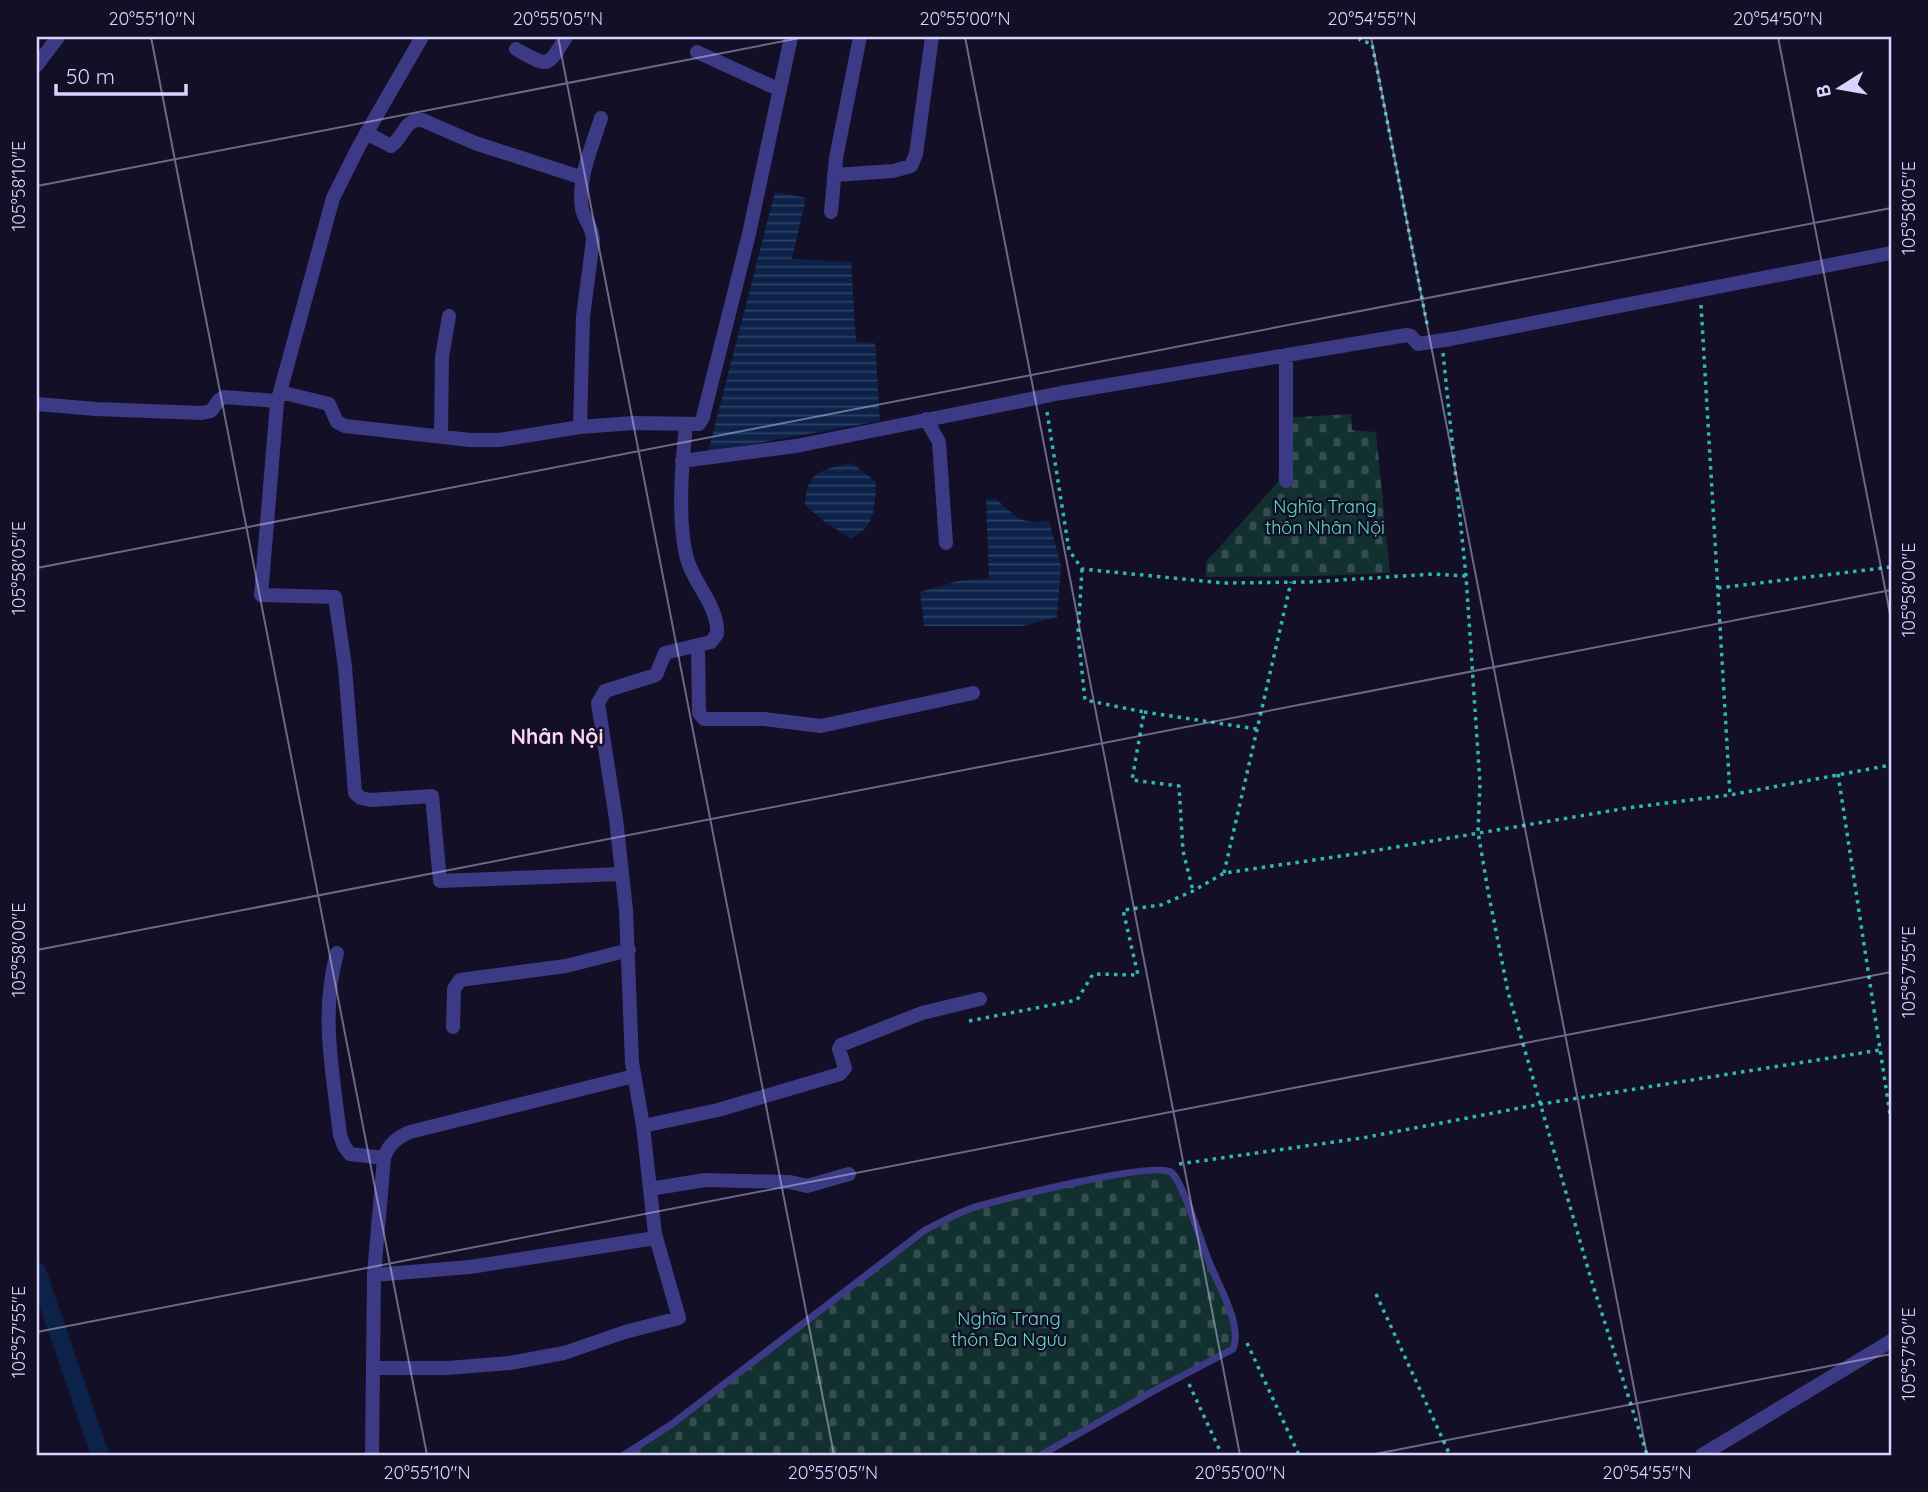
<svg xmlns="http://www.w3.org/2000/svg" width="1928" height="1492" font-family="Quicksand,sans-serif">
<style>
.cemetery{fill:url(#cemetery-stones)}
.water{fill:url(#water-rules)}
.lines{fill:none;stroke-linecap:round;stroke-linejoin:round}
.canal{stroke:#0c2248;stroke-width:18}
.path{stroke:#2fb8b0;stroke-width:3.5;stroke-dasharray:3.5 5;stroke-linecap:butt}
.lane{stroke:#3d3a85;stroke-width:7}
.street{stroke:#3d3a85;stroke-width:14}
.ticks{fill:none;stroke:#d9d4ff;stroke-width:2;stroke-opacity:0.45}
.labels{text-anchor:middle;stroke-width:5;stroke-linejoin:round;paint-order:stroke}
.park-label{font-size:18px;fill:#5fe0c0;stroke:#130f26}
.quarter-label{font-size:21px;font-weight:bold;fill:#ffd6f0;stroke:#130f26}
.neatline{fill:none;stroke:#d9d4ff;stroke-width:2.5}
.ticks-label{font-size:18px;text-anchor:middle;fill:#d9d4ff}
</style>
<defs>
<pattern id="cemetery-stones" width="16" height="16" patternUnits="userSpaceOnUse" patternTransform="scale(1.75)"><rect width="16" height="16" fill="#12302f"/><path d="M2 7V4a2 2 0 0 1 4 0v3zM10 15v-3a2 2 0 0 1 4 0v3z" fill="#344d4e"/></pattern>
<pattern id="water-rules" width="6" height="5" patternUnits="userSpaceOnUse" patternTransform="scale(1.75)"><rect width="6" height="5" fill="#0c2248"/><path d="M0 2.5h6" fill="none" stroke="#2f4163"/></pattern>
</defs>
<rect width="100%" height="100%" fill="#130f26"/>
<!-- cemetery -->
<path class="cemetery" d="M1351,414L1352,430L1376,432L1390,573L1319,576L1206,577V562L1278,482L1283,418Z
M1155,1169L1177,1177L1232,1318L1233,1349L1041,1455H624L672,1424L925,1230L968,1210L1070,1182Z"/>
<!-- water -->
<path class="water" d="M775,192L806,198L792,259L851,262L856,342L875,343L880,421L708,452Z
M852,463L876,482C875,506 876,527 851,538L826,523L805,505C806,471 823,469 852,463Z
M986,499H996C1016,517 1021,525 1049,521L1061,566L1057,617L1023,626H924L920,592L958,581L989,578Z"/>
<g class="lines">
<!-- canal -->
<path class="canal" d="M37,1271L100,1455"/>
<!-- path -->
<path class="path" d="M1360,37V40L1372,44L1428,329
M1701,305L1730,795
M1443,353L1466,576L1480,783L1478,832L1488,891L1508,992L1591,1279L1647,1455
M1047,412L1069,550L1082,569L1223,583L1310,582L1434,574L1466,576
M1082,569L1078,634L1085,700L1144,712L1132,780L1179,786L1183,851L1193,891
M1718,588L1891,567
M1144,712L1257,729
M1838,774L1891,1121
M1224,873L1291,582
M969,1021L1077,1000L1093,974L1138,975L1123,910L1161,905L1193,891L1224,873L1355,854L1627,808L1730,795L1891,765
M1179,1164L1362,1138L1541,1104L1880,1050
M1376,1294L1450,1455
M1247,1343L1299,1455
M1189,1384L1222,1455"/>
<!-- lane -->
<path class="lane" d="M624,1455L672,1424L925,1230C939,1223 954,1215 969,1209C996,1200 1152,1161 1171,1172C1182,1179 1203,1248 1210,1264C1219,1286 1243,1327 1233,1349L1159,1388L1041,1455"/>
<!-- street -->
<path class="street" d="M422,37L359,146L333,198L277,403L261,595L335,597L345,667L355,793L361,798L371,800L432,796L440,881L621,874
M516,49C548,67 547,69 566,37
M697,52L780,90
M37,65L58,37
M366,133L391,146C404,138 403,119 422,120L475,143L583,178
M834,175L893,171L911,166L916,154L932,37
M831,212L836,158L860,37
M280,392L329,404L337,422L345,426L470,440H499L580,427L633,423L699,424L703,417L749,234L791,37
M37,404L96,409L202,413L211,411L219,400L224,397L277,401
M926,419L939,442L946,543
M580,427L583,317L593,240C593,227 584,220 582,209C577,179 592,147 601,118
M441,437L442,357L449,316
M682,461L796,446L1061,393L1407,335L1411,336L1418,344L1451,339L1891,253
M1286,481V355
M698,645L699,713L704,719H764L821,726L973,693
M337,953C320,1014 333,1073 340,1135L344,1146L350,1154L384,1158
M453,1027L454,989L460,980L566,966L629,950
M643,1126L718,1110L840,1074L845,1068L839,1049L841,1045L922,1013L980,999
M650,1189L705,1180L790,1182L807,1186L849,1174
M374,1275L470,1267L655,1238
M373,1368H447L510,1363L564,1353L625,1332L679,1318L655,1234L643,1126L632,1062L626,910L616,819L598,703L605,691L656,675L665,653L711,642L717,634C719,607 694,584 687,559C677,521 682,464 686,425
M372,1455L374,1275L384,1158C388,1144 398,1137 410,1132L634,1076
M1702,1455L1891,1341"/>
</g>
<!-- ticks -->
<path class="ticks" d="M151,37L427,1455M558,37L834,1455M965,37L1240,1455M1371,37L1647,1455M1778,37L1891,619M37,186L805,37M37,568L1891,208M37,950L1891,590M37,1332L1891,972M1370,1455L1891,1354"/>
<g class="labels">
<!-- park labels -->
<g class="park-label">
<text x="1325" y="513">Nghĩa Trang<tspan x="1325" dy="21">thôn Nhân Nội</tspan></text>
<text x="1009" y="1325">Nghĩa Trang<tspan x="1009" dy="21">thôn Đa Ngưu</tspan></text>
</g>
<!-- quarter labels -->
<g class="quarter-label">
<text x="557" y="744">Nhân Nội</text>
</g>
</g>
<!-- border -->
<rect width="1928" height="1492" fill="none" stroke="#130f26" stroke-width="77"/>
<!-- north arrow -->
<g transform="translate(1840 88) rotate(259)" stroke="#130f26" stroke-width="5" paint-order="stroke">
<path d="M0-5L12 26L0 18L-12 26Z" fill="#d9d4ff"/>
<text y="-10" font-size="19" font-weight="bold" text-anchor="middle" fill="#d9d4ff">B</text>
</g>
<!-- scale -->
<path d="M56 84v10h130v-10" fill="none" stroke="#d9d4ff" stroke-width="3.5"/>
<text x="66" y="84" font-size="21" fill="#d9d4ff" stroke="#130f26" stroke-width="5" paint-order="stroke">50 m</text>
<rect x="38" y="38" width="1852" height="1416" class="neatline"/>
<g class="ticks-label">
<text x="152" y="25">20°55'10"N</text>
<text x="558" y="25">20°55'05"N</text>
<text x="965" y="25">20°55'00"N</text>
<text x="1372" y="25">20°54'55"N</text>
<text x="1778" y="25">20°54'50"N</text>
<text transform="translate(19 186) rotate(-90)" y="6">105°58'10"E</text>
<text transform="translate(1909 208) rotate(-90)" y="6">105°58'05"E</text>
<text transform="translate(19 568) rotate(-90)" y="6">105°58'05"E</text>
<text transform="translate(1909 590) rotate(-90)" y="6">105°58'00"E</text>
<text transform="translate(19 950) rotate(-90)" y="6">105°58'00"E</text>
<text transform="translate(1909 972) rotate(-90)" y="6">105°57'55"E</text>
<text transform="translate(19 1332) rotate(-90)" y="6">105°57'55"E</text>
<text transform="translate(1909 1354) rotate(-90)" y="6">105°57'50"E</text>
<text x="427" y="1479">20°55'10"N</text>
<text x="833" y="1479">20°55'05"N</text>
<text x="1240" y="1479">20°55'00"N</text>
<text x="1647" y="1479">20°54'55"N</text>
</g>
</svg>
